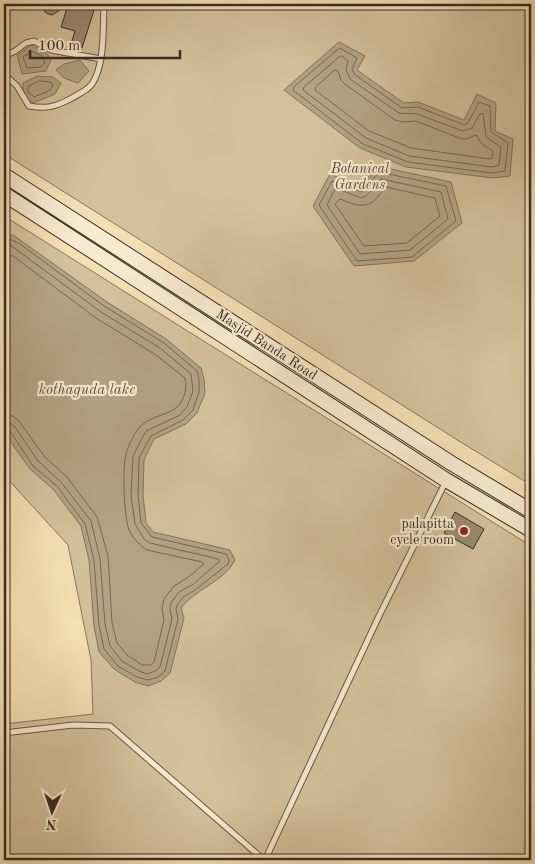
<svg xmlns="http://www.w3.org/2000/svg" width="535" height="864" font-family="'Old Standard TT',serif">
<style>
.green{fill:#d4c19b;stroke:#867661}
.water{fill:#b4a283;stroke:#83735e}
.lines{fill:none;stroke-linecap:round;stroke-linejoin:round}
.shore{stroke:#766755;stroke-width:1}
.building{fill:#9a8970;stroke:#392c27}
.lane-casing{stroke:#68594a;stroke-width:7}
.secondary-casing{stroke:#392c27;stroke-width:16}
.lane{stroke:#f8eace;stroke-width:5}
.secondary{stroke:#f8eace;stroke-width:14}
.poi-dot{fill:#8f2418;stroke:#f8eace;stroke-width:2}
.labels{text-anchor:middle;stroke-width:4.5;stroke-linejoin:round;paint-order:stroke}
.park-label{font-size:14px;font-style:italic;fill:#584a3e;stroke:#f8eace}
.street-label{font-size:14px;fill:#392c27;stroke:#f8eace}
.poi-label{font-size:14px;fill:#392c27;stroke:#f8eace;text-anchor:end}
.water-label{font-size:15px;font-style:italic;fill:#5e4f43;stroke:#f8eace}
</style>
<rect width="100%" height="100%" fill="#f4dfb3"/>
<filter id="stains"><feTurbulence type="fractalNoise" baseFrequency=".004" numOctaves="4"/><feColorMatrix values="0 0 0 0 .2 0 0 0 0 .09 0 0 0 0 .02 0 0 0 .5 -.17"/></filter>
<radialGradient id="worn" r=".72"><stop offset=".6" stop-color="#630" stop-opacity="0"/><stop offset="1" stop-color="#630" stop-opacity=".3"/></radialGradient>
<!-- green -->
<path class="green" d="M4,4H531V485L467,446L4,154Z
M4,216L531,546V854L525,860H4V724L93,714L91,660L68,545L4,475Z"/>
<!-- water -->
<path class="water" d="M339,42L365,56L357,70L404,103L418,102L464,120L477,94L496,103L495,131L513,139L510,176L493,178L406,167L360,148L284,90Z
M31,45L46,52L51,60L46,71L22,74L17,55Z
M80,60L89,71L78,83L64,78L56,70L64,64Z
M37,76L53,77L61,83L55,94L33,103L23,95V83Z
M377,166L451,182L462,223L414,261L354,266L313,206L330,174L361,187Z
M13,235L107,302L166,339L201,368L204,379L205,393L197,413L186,424L154,439L144,460L143,495L146,523L153,532L230,550L235,560C224,582 195,589 181,608L184,618L170,673L161,681L148,686L135,682L114,669L99,652L94,626L89,560L81,526L53,489L30,469L10,441L4,429V236Z"/>
<g class="lines">
<!-- shore -->
<path class="shore" d="M340,48L357,58L352,69L354,74L402,108L418,107L464,125L468,123L479,102L490,106L491,132L508,143L505,171L492,173L408,162L363,144L293,90L294,87Z
M33,52L42,56L45,62L41,67L27,68L23,57Z
M342,56L348,61L346,70L350,79L399,113L417,114L463,131L472,128L480,114L483,113L486,136L490,140L501,147L499,165L492,167L409,156L366,138L303,90L304,87L339,57Z
M335,70L338,71L341,80L346,85L395,120L403,122L416,121L459,138L466,139L476,135L482,144L493,151L492,158L490,159L411,148L369,131L315,90L316,87Z
M39,81L51,82L53,86L50,90L34,97L28,92V87Z
M379,172L446,186L456,221L412,257L357,261L319,205L332,181L362,192L366,189Z
M381,179L441,192L448,219L410,250L360,254L327,205L335,189C364,195 358,209 381,179Z
M386,187L435,198L440,216L407,243L364,246L335,204L340,199C351,203 364,210 375,200C379,196 382,191 386,187Z
M4,240H12L20,244L104,306L164,343L197,371L199,380V392L193,410L183,420L151,436L139,458L138,495L141,523L152,537L226,554L229,560L228,564L195,590L183,597L177,605L176,609L178,619L165,671L158,677L148,680L137,677L118,666L104,649L99,625L94,560L85,524L57,486L33,466L10,431L4,428
M4,247L11,246L17,250L101,312L160,348L191,374L193,391L187,407L180,415L146,431L133,456L131,495L135,524L144,539L150,543L218,559L220,561L192,585L179,592L171,603L170,609L172,619L160,667L155,671L147,674L139,671L122,661L110,646L105,624L100,559L91,521L61,482L38,461L15,427L10,423L4,422
M4,254L13,256L96,318L156,355L185,378C187,387 185,397 180,404C171,416 150,415 140,427C134,433 128,446 126,454C122,468 124,517 129,530C133,538 140,546 147,550L202,562L204,564L187,578L174,586L164,599L162,608L164,620L154,662L151,665H142L127,655L117,643L112,623L108,556L97,517L67,477L44,456L19,421L13,416L4,415"/>
</g>
<!-- building -->
<path class="building" d="M39,4H87L95,7L81,51L70,47L75,31L61,27L68,5L52,15L46,13Z
M455,512L484,529L473,549L444,533Z"/>
<g class="lines">
<!-- lane casing -->
<g class="lane-casing">
<path id="lane" d="M4,56L15,51L26,43L34,41L51,50L101,59
M4,74L17,86L29,106C46,109 55,107 70,99C77,95 88,90 92,84C105,65 103,26 104,4
M4,733L73,725L110,726L264,860
M265,860L379,616L446,481"/>
</g>
<!-- secondary casing -->
<g class="secondary-casing">
<path id="secondary" d="M4,175L451,463L531,511
M4,194L446,480L531,530"/>
</g>
<!-- lane -->
<use href="#lane" class="lane"/>
<!-- secondary -->
<use href="#secondary" class="secondary"/>
</g>
<!-- markers -->
<circle class="poi-dot" cx="464" cy="531" r="5"/>
<g class="labels">
<!-- park labels -->
<g class="park-label">
<text x="360" y="173">Botanical<tspan x="360" dy="16">Gardens</tspan></text>
</g>
<!-- street labels -->
<g class="street-label">
<text transform="translate(267 344) rotate(33)" y="5">Masjid Banda Road</text>
</g>
<!-- poi labels -->
<g class="poi-label">
<text x="454" y="528">palapitta<tspan x="454" dy="16">cycle room</tspan></text>
</g>
<!-- water labels -->
<g class="water-label">
<text x="87" y="394">kothaguda lake</text>
</g>
</g>
<!-- margin -->
<rect width="535" height="864" fill="none" stroke="#f4dfb3" stroke-width="20"/>
<rect x="5" y="5" width="525" height="854" fill="none" stroke="#392c27" stroke-width="2.5"/>
<rect x="10" y="10" width="515" height="844" fill="none" stroke="#392c27"/>
<!-- north arrow -->
<g transform="translate(52 812) rotate(183)" stroke="#f8eace" stroke-width="4" paint-order="stroke">
<path d="M0-4L9 19L0 12L-9 19Z" fill="#392c27"/>
<text y="-8" font-size="14" font-weight="bold" text-anchor="middle" fill="#392c27">N</text>
</g>
<!-- scale -->
<path d="M30 50v8h150v-8" fill="none" stroke="#392c27" stroke-width="2.5"/>
<text x="38" y="50" font-size="15" fill="#392c27" stroke="#f8eace" stroke-width="4" paint-order="stroke">100 m</text>
<rect width="100%" height="100%" filter="url(#stains)"/>
<rect width="100%" height="100%" fill="url(#worn)"/>
</svg>
